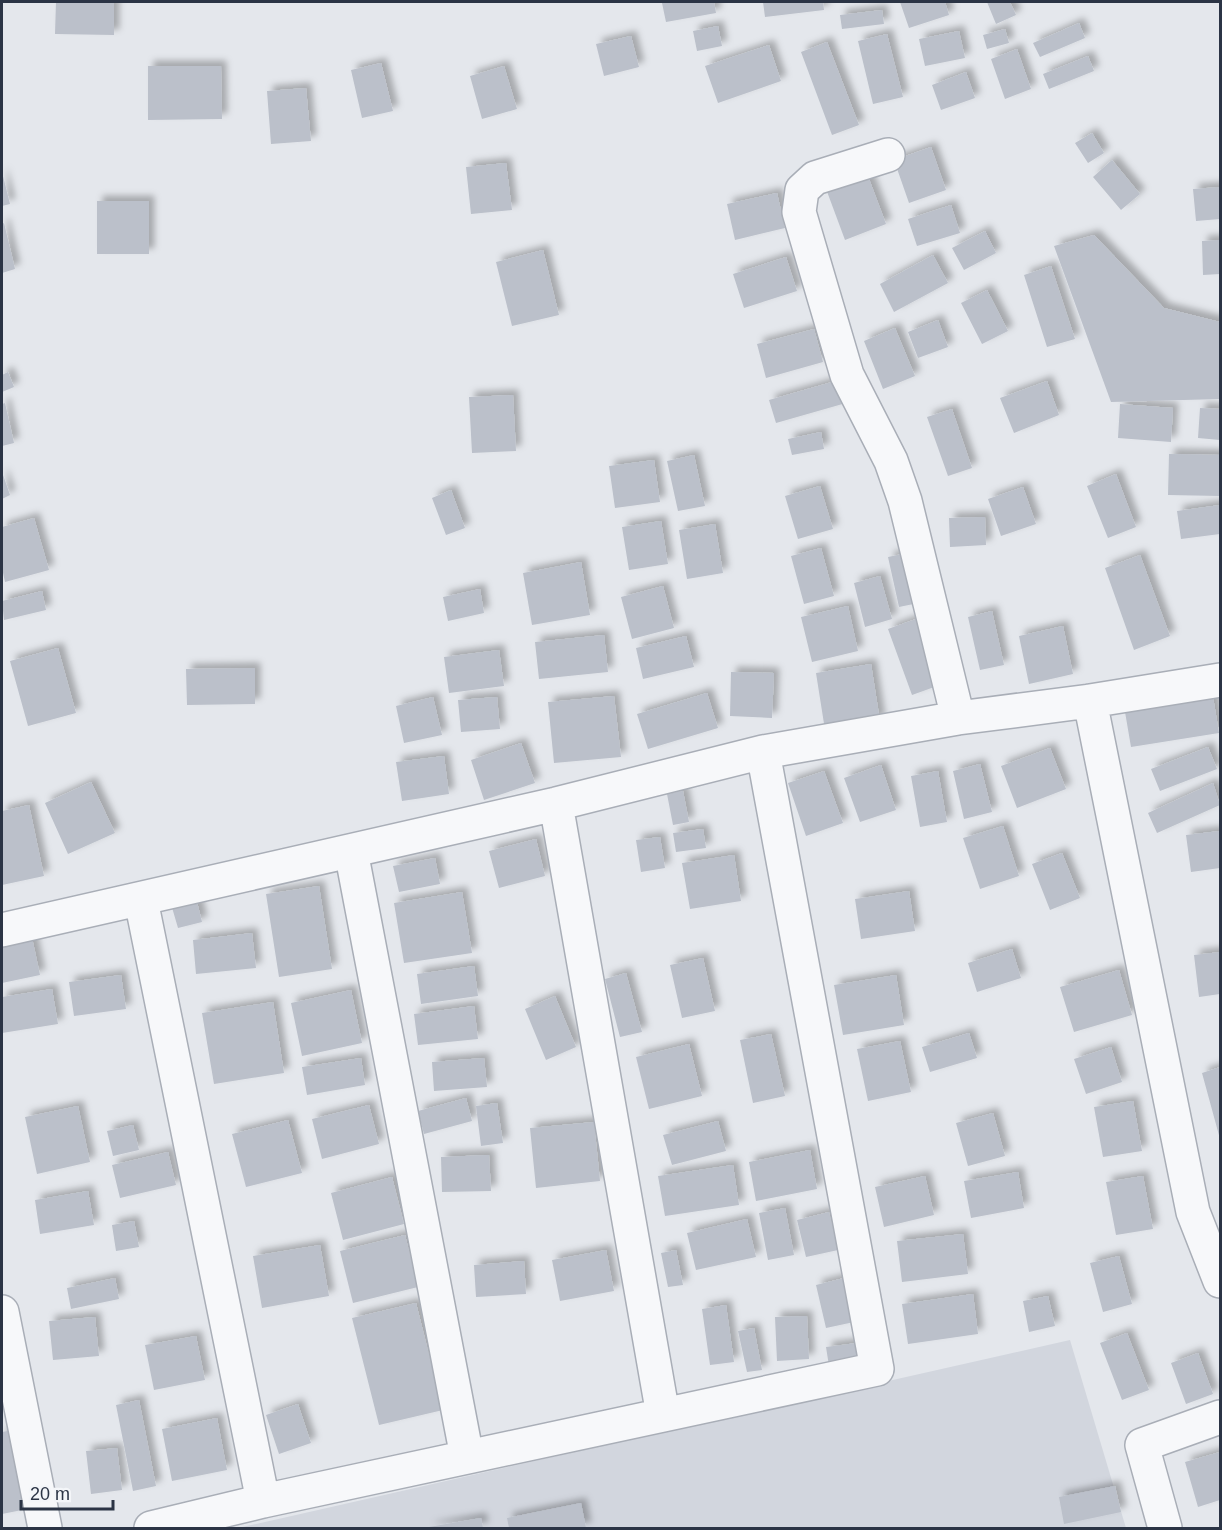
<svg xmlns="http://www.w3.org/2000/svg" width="1222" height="1530" font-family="Arial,sans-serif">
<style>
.built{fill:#d2d6de}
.building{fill:#bbc0ca;filter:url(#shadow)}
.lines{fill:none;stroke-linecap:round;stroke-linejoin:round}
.street-casing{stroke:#a9aeb7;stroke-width:36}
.street{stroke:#f7f8fa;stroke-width:33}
</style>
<defs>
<filter id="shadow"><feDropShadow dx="5.5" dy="-5.5" stdDeviation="3" flood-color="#0004"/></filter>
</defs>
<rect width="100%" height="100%" fill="#e4e7ec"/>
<!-- built -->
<path class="built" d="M1070,1340L1126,1528H238Z"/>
<!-- building -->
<path class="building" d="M56,2H114V35L55,34Z
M670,2H714L716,13L666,22L662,3Z
M763,2H823L824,10L765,17Z
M900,2H945L949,15L909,28Z
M987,2H1010L1016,15L996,24Z
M882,10L884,24L842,29L840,15Z
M1079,23L1085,38L1040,57L1033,43Z
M718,26L722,46L697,51L693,31Z
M1005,29L1009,43L987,49L983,35Z
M959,31L965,58L925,66L919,39Z
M887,34L903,97L873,104L858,41Z
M631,36L639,67L604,76L596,44Z
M827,42L859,125L832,135L801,52Z
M769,45L781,81L718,103L705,66Z
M1017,49L1031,89L1005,99L991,59Z
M1088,56L1094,71L1049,89L1043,74Z
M381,63L393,111L362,118L351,70Z
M148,66H221L222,119L148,120Z
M504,66L517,109L482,119L470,76Z
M966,72L975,98L941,110L932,85Z
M306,88L311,141L271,144L267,91Z
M1092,133L1104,153L1088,163L1075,143Z
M931,147L946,190L909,203L894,160Z
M860,155L886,224L845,240L819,170Z
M1112,160L1140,194L1121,210L1093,177Z
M506,163L512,210L471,214L466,167Z
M2,172L10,204L2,206Z
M1220,187V219L1196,221L1193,189Z
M777,193L785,228L735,240L727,204Z
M97,201H149V254H97Z
M951,205L960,233L917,246L908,219Z
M4,223L15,269L2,273V224Z
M985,231L996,253L964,270L952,248Z
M1094,235L1164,308L1220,322V399L1111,402L1054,246Z
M1220,240V274L1203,275L1202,241Z
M543,250L559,315L512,326L496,262Z
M933,255L948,283L894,312L880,284Z
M786,257L797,291L744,308L733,274Z
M1051,266L1075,339L1047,347L1024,275Z
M987,290L1008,331L982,344L961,303Z
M938,320L948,347L918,358L908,332Z
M895,328L915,376L883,389L864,341Z
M814,329L823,362L766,378L757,344Z
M8,372L14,387L2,392V375Z
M839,380L846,403L776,423L769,400Z
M1047,381L1059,415L1014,433L1000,398Z
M513,395L516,451L472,453L469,397Z
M5,403L14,443L2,446V404Z
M1120,404L1173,408L1171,442L1118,438Z
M1200,408L1220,409V440L1198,438Z
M952,409L972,468L948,476L927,417Z
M821,432L824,449L792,455L788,439Z
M1169,454L1220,455V496L1168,495Z
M694,455L705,506L678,511L667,461Z
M654,460L660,502L615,508L609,466Z
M2,472L10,495L2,499Z
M1116,474L1136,527L1108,538L1087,486Z
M820,486L833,529L798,539L785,496Z
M1023,487L1036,524L1001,536L988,499Z
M451,490L465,528L446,535L432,498Z
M1220,505V534L1181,539L1177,511Z
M985,517L986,545L950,547L949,518Z
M34,518L49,570L5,582L2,568V527Z
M661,521L668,564L629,570L622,527Z
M715,524L723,573L687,579L679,530Z
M821,548L834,596L804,604L791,556Z
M917,551L928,601L899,607L888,557Z
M1140,555L1170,636L1134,650L1105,568Z
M581,562L590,615L532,625L523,573Z
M880,576L892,619L865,627L854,583Z
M663,586L674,628L632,639L621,597Z
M480,589L484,613L448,621L443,597Z
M42,591L46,610L4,620L2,601Z
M848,606L858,651L812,662L801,617Z
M992,611L1004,665L980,670L968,617Z
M927,615L951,681L912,695L888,629Z
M1063,626L1073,674L1029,684L1019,636Z
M604,635L608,672L539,679L535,642Z
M686,636L694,667L643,679L636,648Z
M58,648L76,713L28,726L10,661Z
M499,650L504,686L449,693L444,657Z
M871,664L880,721L825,730L816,673Z
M255,668V704L187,705L186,669Z
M731,672L774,673L772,718L730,716Z
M1212,691L1219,733L1131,747L1124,706Z
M707,693L718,728L648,749L637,714Z
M614,696L621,757L554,763L548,702Z
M433,697L442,735L404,743L396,706Z
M497,697L500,729L461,732L458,700Z
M521,743L535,783L484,800L471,760Z
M1208,747L1217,769L1160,791L1151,769Z
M1050,748L1066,789L1017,808L1001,766Z
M444,756L449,794L402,801L396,762Z
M980,764L992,812L964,819L953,771Z
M881,765L896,810L860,822L844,778Z
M824,771L843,823L806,836L788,783Z
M938,771L947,822L920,827L911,776Z
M91,782L115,833L68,854L45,803Z
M1213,783L1220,805L1157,833L1148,813Z
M683,791L689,822L673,825L667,794Z
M29,805L44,876L2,885V811Z
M1003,826L1019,876L980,889L963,838Z
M703,829L706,848L676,852L673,833Z
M1220,831V868L1191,872L1186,835Z
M660,837L665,868L641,872L636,840Z
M536,839L545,876L499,888L489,851Z
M1062,853L1080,898L1050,910L1032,864Z
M734,855L741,901L690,909L682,863Z
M435,858L440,884L399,892L393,866Z
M319,886L332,969L279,977L266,894Z
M909,891L915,931L861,939L855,899Z
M462,892L472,953L404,963L394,903Z
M196,898L202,922L178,928L171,904Z
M31,933L40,975L2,983V940Z
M252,933L256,968L196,974L193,940Z
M1012,949L1021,978L977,992L968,963Z
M1220,952V994L1199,997L1194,955Z
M703,958L715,1011L682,1018L670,965Z
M474,966L478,996L421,1004L417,974Z
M1119,970L1132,1015L1074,1032L1060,987Z
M626,973L642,1032L620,1037L605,979Z
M121,975L126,1009L74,1016L69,982Z
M896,975L904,1025L843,1035L834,985Z
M52,989L58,1024L2,1033V997Z
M351,990L362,1043L302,1056L291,1003Z
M555,996L576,1047L546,1060L525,1009Z
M273,1002L284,1073L214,1084L202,1013Z
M474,1006L478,1039L418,1045L414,1014Z
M969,1033L977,1058L930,1072L922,1047Z
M771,1034L785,1096L753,1103L740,1040Z
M900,1041L911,1092L868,1101L857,1049Z
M689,1044L702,1096L649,1109L636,1057Z
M1111,1047L1122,1082L1086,1094L1074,1059Z
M361,1058L365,1085L307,1095L302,1067Z
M484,1058L487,1087L434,1091L432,1062Z
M1220,1067V1139L1202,1073Z
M466,1098L472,1121L424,1134L418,1111Z
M1133,1101L1142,1151L1103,1157L1094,1107Z
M497,1103L503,1143L481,1146L476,1106Z
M369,1105L379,1144L322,1159L312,1119Z
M78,1106L90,1162L37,1174L25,1117Z
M993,1113L1005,1156L968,1166L956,1123Z
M288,1120L302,1173L246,1187L232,1134Z
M718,1121L726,1151L672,1165L663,1135Z
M594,1122L600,1181L536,1188L530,1128Z
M133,1125L139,1150L113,1156L107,1131Z
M810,1150L817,1189L756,1201L749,1162Z
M168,1152L176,1185L120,1198L112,1165Z
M489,1155L491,1191L442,1192L441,1157Z
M733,1165L739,1205L665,1216L658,1176Z
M1018,1172L1024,1208L971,1218L964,1181Z
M925,1176L934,1215L884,1227L875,1187Z
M1143,1176L1153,1229L1116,1235L1106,1182Z
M392,1177L404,1224L343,1240L331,1193Z
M88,1191L94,1225L40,1234L35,1200Z
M785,1208L794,1255L768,1260L759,1213Z
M829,1212L838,1250L806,1257L797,1220Z
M747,1219L756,1257L696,1270L687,1233Z
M134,1221L139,1247L116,1251L112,1225Z
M963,1234L968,1274L902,1282L897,1241Z
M405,1235L418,1287L353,1303L340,1251Z
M320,1245L329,1296L262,1308L253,1256Z
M606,1250L614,1291L560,1301L552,1260Z
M676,1250L683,1285L668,1287L661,1253Z
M1119,1256L1132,1304L1103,1312L1090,1263Z
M524,1261L526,1294L476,1297L474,1265Z
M115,1278L119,1299L71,1309L67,1288Z
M844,1278L854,1322L826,1328L816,1285Z
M973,1294L978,1334L908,1344L902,1304Z
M1048,1296L1055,1326L1029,1332L1023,1301Z
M416,1303L443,1410L379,1425L352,1318Z
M726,1305L734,1362L710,1365L702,1309Z
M807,1316L809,1359L777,1361L775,1317Z
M95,1317L99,1356L53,1360L49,1321Z
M754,1328L762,1370L747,1372L738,1331Z
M1127,1333L1149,1390L1122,1400L1100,1343Z
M196,1336L205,1380L154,1390L145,1345Z
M857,1343L859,1361L829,1366L826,1347Z
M1198,1353L1213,1394L1186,1404L1171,1363Z
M139,1400L156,1486L133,1491L116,1405Z
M298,1404L311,1443L279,1454L266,1415Z
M217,1418L227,1470L172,1481L162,1429Z
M17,1429L32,1508L2,1514V1432Z
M117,1448L122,1490L91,1494L86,1451Z
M1220,1452V1500L1198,1507L1185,1462Z
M1115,1486L1121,1512L1064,1524L1059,1497Z
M581,1503L586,1528H509L507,1518Z
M481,1518L483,1528H429V1527Z"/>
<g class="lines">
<!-- street casing -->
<g class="street-casing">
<path id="street" d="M888,155L815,178L802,190L799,212L847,375L891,461L905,501L958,718
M1090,701L1193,1212L1220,1281
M556,804L663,1415
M351,851L467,1457
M141,900L263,1501L151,1528
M2,930L556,804L763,752L958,718L1090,701L1220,680
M2,1312L45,1528
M263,1501L877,1369L763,752
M1165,1528L1142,1445L1220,1417"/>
</g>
<!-- street -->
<use href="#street" class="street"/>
</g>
<!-- border -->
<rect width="1222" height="1530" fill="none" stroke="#2b3445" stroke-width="6"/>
<!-- scale -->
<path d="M21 1500v9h92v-9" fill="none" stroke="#2b3445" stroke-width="3"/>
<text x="30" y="1500" font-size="18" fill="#2b3445" stroke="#f4f6f9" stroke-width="4.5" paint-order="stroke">20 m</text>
</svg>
